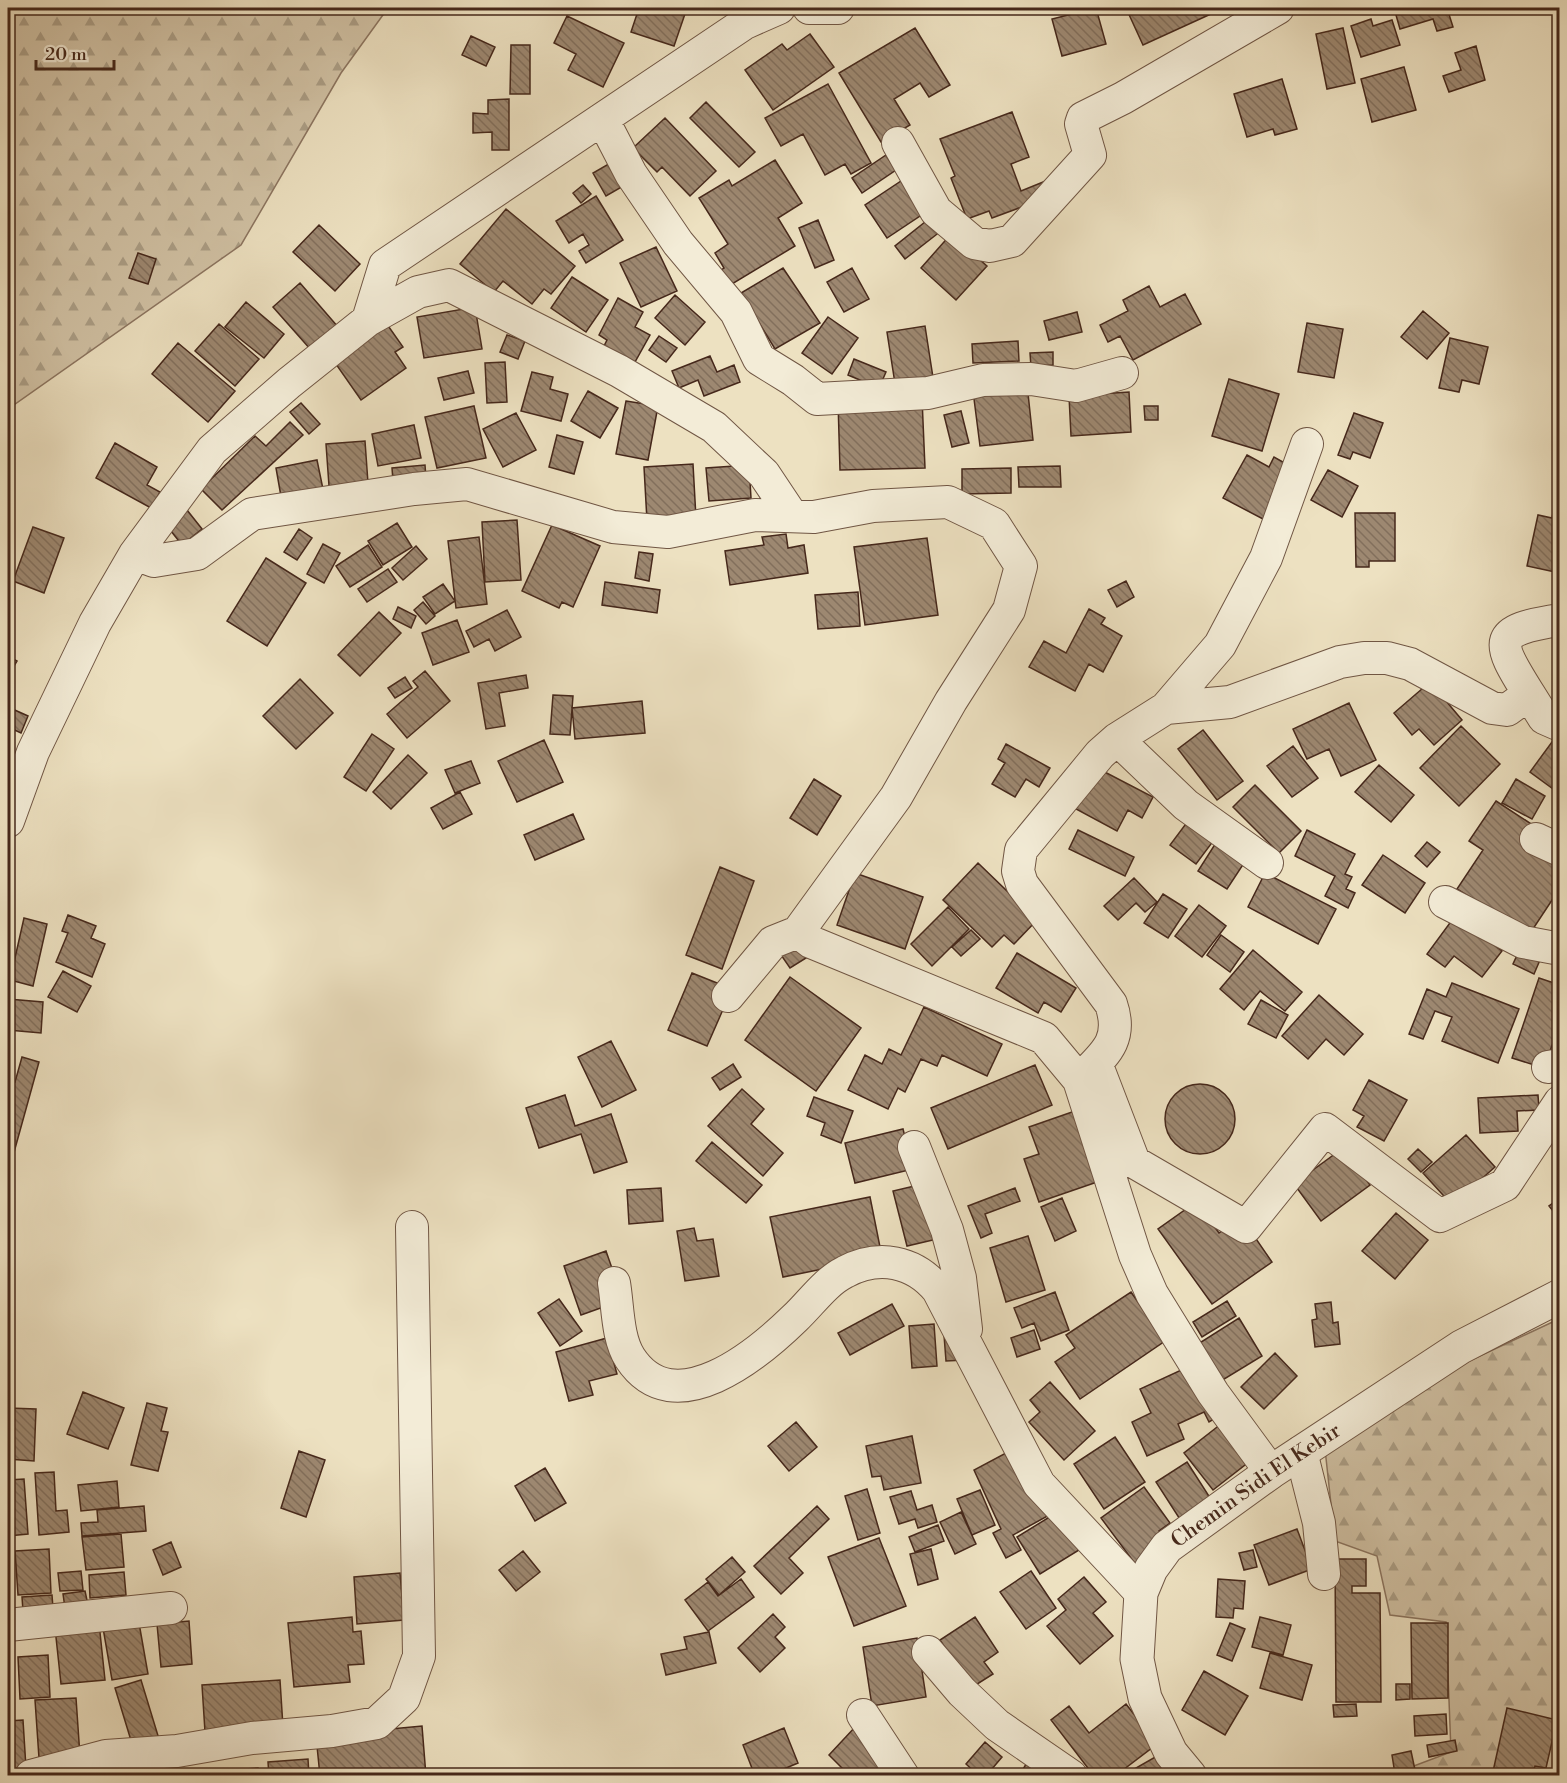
<svg xmlns="http://www.w3.org/2000/svg" width="1567" height="1783" font-family="'Libre Bodoni',serif">
<style>
.forest{fill:url(#forest-firs);stroke:#8c7560;stroke-width:1.5}
.building{fill:url(#building-back-hatch);stroke:#46281b;stroke-width:1.5}
.lines{fill:none;stroke-linecap:round;stroke-linejoin:round}
.minor-casing{stroke:#705644;stroke-width:34}
.tertiary-casing{stroke:#705644;stroke-width:35}
.minor{stroke:#f3ecd7;stroke-width:32}
.tertiary{stroke:#f3ecd7;stroke-width:33}
.labels{text-anchor:middle;stroke-width:5;stroke-linejoin:round;paint-order:stroke}
.street-label{font-size:21px;fill:#46281b;stroke:#f3ecd7}
</style>
<defs>
<pattern id="forest-firs" width="22" height="20" patternUnits="userSpaceOnUse" patternTransform="scale(1.5)"><rect width="22" height="20" fill="#d1c2a5"/><path d="M5 1l3.5 6h-7zM16 11l3.5 6h-7z" fill="#ab9e86"/></pattern>
<pattern id="building-back-hatch" width="6" height="6" patternUnits="userSpaceOnUse" patternTransform="scale(1.5)"><rect width="6" height="6" fill="#9d8871"/><path d="M-1 5l2 2M0 0l6 6M5-1l2 2" fill="none" stroke="#826f5c"/></pattern>
</defs>
<rect width="100%" height="100%" fill="#ede1c1"/>
<filter id="stains"><feTurbulence type="fractalNoise" baseFrequency=".00333" numOctaves="4"/><feColorMatrix values="0 0 0 0 .2 0 0 0 0 .09 0 0 0 0 .02 0 0 0 .5 -.17"/></filter>
<radialGradient id="worn" r=".72"><stop offset=".6" stop-color="#630" stop-opacity="0"/><stop offset="1" stop-color="#630" stop-opacity=".3"/></radialGradient>
<!-- forest -->
<path class="forest" d="M8,8H388L341,73L241,245L8,409Z
M1559,1319V1775H1390L1451,1752L1446,1622L1390,1615L1377,1556L1335,1541L1325,1449L1454,1368Z"/>
<!-- building -->
<path class="building" d="M639,8H687L674,46L631,32Z
M1096,8L1106,44L1062,56L1052,19Z
M1126,8H1224L1143,45Z
M1394,8H1447L1453,27L1437,31L1433,19L1400,29Z
M567,16L624,43L603,87L568,70L576,54L554,43Z
M1371,19L1373,26L1392,20L1400,45L1361,57L1351,26Z
M915,28L950,85L929,97L920,83L894,99L910,125L881,142L839,73Z
M1343,28L1355,83L1327,89L1316,34Z
M810,34L834,67L773,110L745,70L782,44L787,50Z
M471,36L495,47L486,66L462,55Z
M511,45H530V94H510Z
M1476,46L1485,80L1449,92L1443,76L1461,70L1455,53Z
M1404,67L1416,110L1372,122L1361,79Z
M1282,79L1297,129L1275,135L1273,129L1247,137L1234,94Z
M828,84L871,163L851,174L845,164L825,175L803,134L781,146L765,118Z
M509,99V150H492V132L473,133V113L488,114V100Z
M706,102L755,152L739,167L690,118Z
M1012,112L1029,157L1011,164L1021,191L1048,180L1054,195L992,218L989,211L967,219L951,178L955,176L940,139Z
M665,118L716,171L690,196L662,167L657,172L633,148Z
M886,155L896,170L862,193L852,178Z
M619,158L632,181L606,196L593,173Z
M775,160L802,203L778,218L795,246L727,287L718,272L724,268L715,253L728,244L699,198L729,180L732,186Z
M901,181L923,214L887,238L865,205Z
M583,185L591,194L581,203L573,193Z
M596,196L623,240L586,263L579,251L589,245L583,234L569,243L556,221Z
M506,209L575,266L551,294L544,289L532,304L503,281L494,292L460,264Z
M930,218L941,231L905,259L895,246Z
M818,220L834,260L815,268L799,228Z
M319,225L360,264L335,291L293,252Z
M951,234L987,266L956,300L921,268Z
M656,247L677,291L641,307L620,263Z
M138,253L156,259L148,284L129,278Z
M783,268L820,323L775,349L741,293Z
M852,268L869,299L844,312L827,282Z
M572,277L608,300L586,332L551,308Z
M300,283L338,327L311,350L273,307Z
M1149,286L1160,307L1185,294L1201,324L1133,360L1120,336L1108,342L1100,325L1128,311L1123,300Z
M675,295L705,322L685,345L655,318Z
M618,298L643,312L635,327L650,335L635,362L604,346L607,340L599,335Z
M246,302L284,334L264,358L225,327Z
M475,307L482,349L424,358L417,317Z
M1423,311L1449,333L1427,359L1401,337Z
M1077,312L1082,332L1049,340L1044,321Z
M828,317L858,338L832,374L802,353Z
M384,320L403,347L395,352L406,368L361,400L331,357Z
M1307,323L1343,329L1334,378L1298,372Z
M219,324L259,359L235,386L195,351Z
M925,326L934,384L896,390L887,332Z
M507,335L525,341L518,359L500,352Z
M659,336L677,348L666,362L649,350Z
M1450,338L1488,347L1479,384L1462,380L1459,392L1439,388Z
M1018,341L1019,361L973,363L972,344Z
M178,343L235,391L208,422L152,374Z
M1053,352V365L1031,367L1030,353Z
M710,356L717,372L734,365L740,382L704,396L698,380L679,388L672,371Z
M854,359L886,372L879,388L848,375Z
M505,362L507,402L487,403L485,363Z
M468,371L474,393L444,400L438,378Z
M532,372L553,377L550,389L568,394L561,421L521,411Z
M1229,379L1279,394L1262,451L1212,436Z
M1027,384L1033,440L980,446L973,391Z
M588,391L618,408L600,438L571,421Z
M1129,392L1131,432L1071,436L1069,396Z
M922,398L925,468L840,470L838,401Z
M626,401L658,406L648,460L616,454Z
M301,403L320,424L309,434L290,412Z
M474,406L486,458L437,468L425,417Z
M1144,406H1158V420H1145Z
M961,411L969,443L952,447L944,415Z
M516,413L536,450L503,467L483,429Z
M1354,413L1383,423L1370,458L1353,452L1350,459L1338,455Z
M290,422L303,435L222,510L201,489L255,436L266,446Z
M414,425L421,458L378,466L372,434Z
M557,435L583,442L574,474L549,467Z
M365,441L368,483L329,486L326,444Z
M115,443L157,467L147,485L160,492L151,508L96,478Z
M1247,455L1269,467L1274,457L1292,467L1263,519L1223,498Z
M317,460L324,494L282,502L276,468Z
M693,464L696,518L647,521L644,467Z
M425,465L426,478L393,481L392,468Z
M749,465L751,498L709,501L706,468Z
M1060,466L1061,487H1019L1018,467Z
M1011,468V493L962,494V469Z
M1328,470L1358,486L1342,517L1311,500Z
M1556,498H1560V573L1527,566L1538,515L1552,518Z
M187,510L202,529L182,545L167,526Z
M1355,513H1395V561H1369V567H1356Z
M517,520L521,580L485,582L482,522Z
M397,523L412,547L383,565L368,541Z
M552,525L600,546L573,607L562,602L559,608L522,591Z
M33,527L64,538L44,593L13,581Z
M299,529L312,538L297,560L284,552Z
M786,534L788,548L804,545L808,573L730,585L725,551L764,545L762,537Z
M479,537L487,604L456,608L448,541Z
M927,538L938,615L865,625L854,547Z
M323,544L340,553L324,583L307,574Z
M368,545L382,567L350,587L336,566Z
M416,546L427,559L403,580L392,568Z
M639,552L653,554L649,581L635,578Z
M266,558L306,583L267,646L227,621Z
M388,569L397,582L367,602L358,589Z
M1126,581L1134,597L1117,607L1108,590Z
M605,582L660,590L657,613L602,605Z
M443,584L455,601L435,614L423,597Z
M858,592L860,626L818,629L815,595Z
M423,602L435,616L426,624L414,610Z
M398,607L416,616L411,628L393,619Z
M1089,609L1105,618L1101,624L1122,636L1103,672L1089,664L1075,691L1029,667L1044,641L1066,653Z
M507,610L521,637L495,651L489,639L474,647L466,631Z
M379,612L401,633L360,676L338,655Z
M457,620L469,652L433,665L422,633Z
M8,656L17,661L8,676Z
M425,671L450,701L407,738L387,714L418,687L413,681Z
M526,675L528,688L499,693L505,726L486,729L478,683Z
M405,677L412,688L395,698L388,688Z
M300,679L333,713L296,749L263,716Z
M1430,682L1462,720L1434,745L1419,729L1412,735L1394,713Z
M553,695L573,696L570,735L550,734Z
M642,701L645,733L575,739L572,708Z
M1349,703L1376,760L1341,776L1329,749L1307,759L1293,729Z
M8,707L28,716L21,733L8,727Z
M1461,726L1500,764L1459,806L1420,768Z
M1203,730L1243,781L1217,800L1178,749Z
M1560,731V794L1530,772Z
M372,734L394,749L366,791L344,777Z
M544,740L563,782L517,802L498,761Z
M1006,744L1050,768L1039,787L1026,779L1015,797L992,784L1005,763L998,759Z
M1293,746L1318,778L1292,797L1267,766Z
M408,755L427,773L391,809L373,792Z
M471,761L480,783L455,793L445,770Z
M1379,765L1414,795L1391,822L1355,792Z
M1097,768L1153,797L1142,818L1128,810L1117,831L1076,809Z
M814,779L841,796L817,835L790,818Z
M1516,779L1545,796L1532,819L1502,803Z
M1255,785L1301,831L1279,853L1233,807Z
M460,792L472,814L443,829L431,808Z
M1496,801L1542,831L1560,852V888L1529,935L1457,889L1483,850L1469,841Z
M573,814L584,839L535,860L524,835Z
M1188,821L1214,840L1196,864L1170,845Z
M1078,830L1134,857L1125,876L1069,849Z
M1307,830L1355,854L1345,874L1352,877L1346,889L1355,893L1348,908L1325,896L1335,876L1295,856Z
M1219,838L1248,857L1227,889L1198,871Z
M1427,842L1440,852L1427,867L1415,856Z
M1383,855L1425,883L1405,913L1362,885Z
M978,863L1037,920L1014,944L1004,935L992,947L943,900Z
M720,867L754,881L722,969L686,955Z
M855,873L923,897L905,949L837,925Z
M1265,873L1336,909L1318,944L1248,907Z
M1134,878L1157,902L1145,912L1136,903L1118,920L1104,906Z
M1163,894L1187,909L1168,938L1144,923Z
M1199,905L1226,926L1202,957L1175,936Z
M948,907L969,929L932,966L911,944Z
M68,915L96,926L91,938L105,944L92,977L56,962L68,933L62,931Z
M1455,916L1502,951L1482,977L1454,956L1445,967L1427,954Z
M24,918L47,924L33,986L10,980Z
M971,930L980,939L961,956L952,947Z
M1221,935L1244,952L1230,972L1207,955Z
M794,941L806,958L790,968L779,952Z
M1253,950L1302,992L1285,1011L1260,991L1244,1010L1220,989Z
M1519,951L1540,960L1534,974L1513,964Z
M1017,953L1076,988L1061,1012L1044,1002L1038,1013L996,988Z
M63,971L91,986L77,1012L48,997Z
M692,973L732,989L707,1046L668,1030Z
M790,977L861,1028L816,1091L745,1040Z
M1539,978L1560,985V1023L1544,1068L1512,1058Z
M1452,983L1519,1009L1498,1063L1442,1041L1452,1017L1435,1011L1423,1039L1409,1034L1427,989L1446,997Z
M1319,995L1363,1034L1344,1055L1326,1039L1308,1059L1282,1036Z
M8,999L43,1002L41,1033L8,1030Z
M1261,1000L1288,1015L1276,1038L1248,1024Z
M924,1007L1002,1044L987,1076L942,1055L937,1066L921,1059L905,1092L898,1088L888,1109L848,1090L865,1055L882,1064L889,1049L901,1055Z
M611,1041L636,1090L602,1107L578,1057Z
M22,1057L39,1062L8,1174V1080L15,1082Z
M733,1064L741,1077L720,1090L712,1078Z
M1035,1065L1052,1105L948,1149L931,1108Z
M1369,1080L1407,1100L1384,1141L1357,1127L1364,1116L1353,1110Z
M1165 1119a35 35 0 1 1 70 0a35 35 0 1 1-70 0Z
M742,1089L764,1109L751,1124L783,1153L763,1176L708,1126Z
M565,1095L575,1126L611,1114L627,1162L594,1173L581,1134L539,1148L526,1108Z
M1538,1095L1539,1110L1517,1111L1518,1131L1480,1133L1478,1098Z
M814,1097L853,1111L841,1143L821,1135L825,1123L807,1116Z
M1075,1111L1100,1181L1039,1202L1024,1159L1039,1154L1029,1127Z
M903,1129L913,1169L855,1183L845,1143Z
M1466,1135L1495,1167L1452,1205L1423,1173Z
M712,1142L762,1185L746,1203L696,1161Z
M1343,1148L1370,1185L1321,1221L1294,1184Z
M1418,1149L1432,1162L1421,1172L1408,1159Z
M936,1181L950,1236L907,1246L893,1191Z
M661,1188L663,1221L629,1224L627,1190Z
M1015,1188L1020,1201L985,1214L992,1233L981,1238L968,1206Z
M870,1197L882,1257L783,1277L770,1217Z
M1062,1198L1076,1231L1055,1241L1041,1207Z
M1560,1198V1215L1557,1216L1549,1206Z
M1196,1202L1219,1233L1241,1217L1272,1262L1212,1304L1158,1229Z
M1396,1213L1428,1240L1395,1279L1362,1251Z
M694,1228L697,1241L713,1239L719,1276L685,1281L677,1231Z
M1028,1236L1045,1290L1006,1302L990,1248Z
M606,1251L623,1300L581,1315L564,1266Z
M1055,1292L1069,1330L1041,1341L1034,1323L1022,1328L1014,1308Z
M1131,1292L1165,1341L1080,1399L1055,1362L1075,1348L1066,1335Z
M559,1299L582,1331L560,1346L538,1313Z
M1227,1301L1236,1316L1202,1337L1193,1322Z
M1331,1302L1333,1323L1338,1322L1340,1344L1315,1347L1312,1320L1317,1319L1315,1304Z
M892,1304L904,1326L850,1355L838,1333Z
M1239,1318L1262,1356L1221,1381L1198,1344Z
M943,1322L965,1360L946,1361Z
M934,1324L937,1366L912,1368L909,1326Z
M1034,1330L1040,1349L1017,1357L1011,1338Z
M607,1338L617,1374L589,1381L593,1395L569,1401L556,1352Z
M1275,1353L1297,1376L1264,1409L1241,1387Z
M1190,1366L1214,1419L1209,1422L1204,1412L1178,1424L1184,1439L1147,1456L1132,1422L1151,1413L1140,1389Z
M1050,1382L1095,1431L1064,1460L1029,1422L1040,1412L1030,1400Z
M83,1392L124,1408L108,1449L67,1434Z
M147,1403L167,1408L161,1431L168,1432L158,1471L131,1465Z
M8,1408L36,1409L34,1461L8,1459Z
M796,1422L817,1447L789,1471L768,1446Z
M1221,1424L1250,1461L1213,1490L1184,1453Z
M912,1436L921,1483L884,1490L881,1476L872,1477L866,1446Z
M1115,1437L1145,1482L1104,1509L1074,1464Z
M1019,1446L1053,1513L1013,1535L1021,1550L1006,1558L993,1533L1001,1529L974,1470Z
M299,1451L325,1460L306,1517L281,1508Z
M1187,1462L1214,1504L1183,1524L1156,1482Z
M545,1468L566,1503L535,1521L515,1486Z
M54,1472L56,1511L67,1510L69,1532L39,1535L35,1473Z
M24,1479L28,1534L8,1536V1480Z
M117,1481L119,1507L81,1511L78,1485Z
M1144,1487L1170,1523L1159,1531L1167,1543L1136,1565L1101,1518Z
M867,1489L880,1533L858,1540L845,1496Z
M980,1490L995,1525L972,1535L957,1499Z
M911,1491L917,1510L932,1505L937,1522L918,1528L915,1519L899,1524L890,1497Z
M144,1506L146,1531L82,1536L81,1523L98,1522L97,1510Z
M817,1506L829,1519L789,1558L803,1573L781,1594L754,1566Z
M961,1512L976,1544L955,1554L940,1522Z
M1056,1513L1079,1550L1040,1574L1017,1537Z
M938,1525L944,1541L915,1552L909,1537Z
M1297,1529L1312,1569L1269,1585L1254,1545Z
M121,1534L124,1567L86,1570L82,1537Z
M879,1538L906,1606L854,1626L828,1557Z
M171,1542L181,1567L163,1575L153,1550Z
M49,1549L51,1593L18,1595L15,1551Z
M931,1549L938,1579L918,1585L910,1554Z
M1253,1550L1257,1567L1244,1570L1239,1553Z
M523,1551L540,1572L516,1591L499,1570Z
M732,1557L745,1572L719,1595L706,1579Z
M1335,1559H1366V1586H1352V1593H1380L1381,1702H1336Z
M81,1571L83,1590L60,1591L58,1573Z
M1031,1571L1056,1608L1026,1629L1000,1592Z
M124,1572L126,1595L90,1598L89,1575Z
M400,1573L404,1620L357,1624L354,1577Z
M1084,1577L1106,1602L1093,1613L1113,1636L1080,1664L1047,1626L1066,1610L1058,1599Z
M741,1579L754,1597L708,1631L685,1600L708,1582L718,1596Z
M1218,1579L1245,1581L1243,1609L1234,1608L1233,1618L1216,1617Z
M85,1591L88,1605L65,1608L63,1594Z
M52,1595L53,1608L23,1611L22,1597Z
M773,1614L785,1627L775,1637L785,1648L760,1672L738,1648Z
M352,1617L353,1632L361,1631L364,1664L348,1665L350,1682L294,1687L288,1623Z
M975,1617L998,1652L984,1662L993,1674L971,1688L940,1640Z
M1260,1617L1291,1625L1283,1655L1252,1647Z
M189,1621L192,1664L161,1667L157,1624Z
M99,1623L105,1680L61,1684L55,1628Z
M139,1623L148,1674L112,1680L103,1628Z
M1230,1623L1245,1629L1232,1661L1217,1655Z
M1411,1623H1448V1698L1412,1699Z
M709,1632L716,1663L666,1675L661,1654L687,1649L684,1637Z
M917,1638L926,1697L872,1706L863,1647Z
M1270,1653L1312,1665L1302,1700L1260,1688Z
M48,1655L50,1697L20,1699L18,1657Z
M8,1661L11,1710H8Z
M1204,1671L1248,1696L1225,1735L1182,1710Z
M141,1680L159,1739L133,1747L115,1688Z
M280,1680L283,1727L205,1732L202,1685Z
M1396,1684H1410V1699L1396,1700Z
M76,1698L80,1756L39,1758L35,1700Z
M1126,1704L1157,1744L1115,1776H1094L1051,1720L1069,1706L1089,1733Z
M1356,1704L1357,1716L1334,1717L1333,1705Z
M1507,1708L1557,1720L1546,1768L1535,1766L1532,1776H1492Z
M1446,1714L1447,1734L1415,1736L1414,1716Z
M23,1720L26,1768L8,1770V1721Z
M422,1726L426,1776H320L316,1736Z
M856,1726L908,1776H850L829,1755Z
M784,1728L798,1763L767,1776H755L743,1745Z
M1455,1740L1457,1751L1429,1757L1427,1745Z
M985,1742L1002,1757L986,1776H979L966,1764Z
M1411,1751L1415,1770L1395,1774L1392,1755Z
M1157,1756L1168,1776H1122Z
M308,1759L309,1776H269L268,1762Z
M1029,1759L1056,1776H1019Z
M164,1761L168,1776H143L141,1767Z
M258,1768L259,1776H218L217,1771Z"/>
<g class="lines">
<!-- minor casing -->
<g class="minor-casing">
<path id="minor" d="M809,8H838
M603,120L631,174L678,243L736,312L759,359L793,380L817,399L928,393L983,380L1031,379L1076,386L1122,373
M898,143L936,211L974,243L990,246L1012,241L1090,155L1081,124L1083,118L1123,98L1278,8
M368,320L418,292L449,285L619,371L714,427L764,474L792,516
M135,554L154,561L197,554L252,514L414,489L467,484L613,527L668,532L755,515L814,517L873,506L948,502L994,524L1021,566L1009,610L951,701L896,797L798,932L811,942L1044,1038L1079,1080L1135,1255L1152,1294L1213,1393L1271,1472
M1529,694L1544,718L1560,725
M1166,708L1220,645L1266,558L1307,444
M1117,739L1186,805L1267,863
M8,821L33,752L95,623L135,554L212,450L289,383L368,320L385,265L745,23L779,8
M1536,839L1560,850
M1445,902L1523,942L1560,949
M728,996L773,942L798,932
M1096,1063L1134,1162L1246,1227L1325,1129L1440,1216L1505,1185L1560,1102
M1548,1067L1560,1065
M1079,1080C1103,1055 1124,1042 1111,1004L1022,884L1018,871L1021,850L1100,754L1117,739L1166,708L1230,702L1340,662L1364,658H1387L1410,664L1492,708L1507,710L1529,694C1495,640 1492,630 1560,620
M914,1147L947,1230L960,1278L966,1329
M614,1283C618,1306 617,1338 630,1358C674,1425 758,1354 795,1318C811,1303 825,1282 845,1272C879,1254 914,1261 938,1290L1039,1484L1141,1593
M1301,1452L1319,1523L1324,1574
M8,1625L171,1608
M928,1652L962,1692L997,1725L1071,1776
M863,1715L903,1776
M31,1776L106,1756L177,1751L252,1738L332,1731L377,1723L404,1698L419,1656L412,1227"/>
</g>
<!-- tertiary casing -->
<g class="tertiary-casing">
<g id="tertiary">
<path id="s1" d="M1190,1776L1171,1753L1145,1698L1137,1659L1141,1593L1151,1569L1167,1547L1271,1472L1461,1347L1560,1296"/>
</g>
</g>
<!-- minor -->
<use href="#minor" class="minor"/>
<!-- tertiary -->
<use href="#tertiary" class="tertiary"/>
</g>
<g class="labels">
<!-- street labels -->
<g class="street-label">
<text dy="7" stroke="none"><textPath href="#s1" startOffset="358">Chemin Sidi El Kebir</textPath></text>
</g>
</g>
<!-- margin -->
<rect width="1567" height="1783" fill="none" stroke="#ede1c1" stroke-width="30"/>
<rect x="9" y="9" width="1549" height="1765" fill="none" stroke="#46281b" stroke-width="3"/>
<rect x="15" y="15" width="1537" height="1753" fill="none" stroke="#46281b" stroke-width="1.5"/>
<!-- scale -->
<path d="M36 60v9h78v-9" fill="none" stroke="#46281b" stroke-width="3"/>
<text x="45" y="60" font-size="18" fill="#46281b" stroke="#f3ecd7" stroke-width="4.5" paint-order="stroke">20 m</text>
<rect width="100%" height="100%" filter="url(#stains)"/>
<rect width="100%" height="100%" fill="url(#worn)"/>
</svg>
